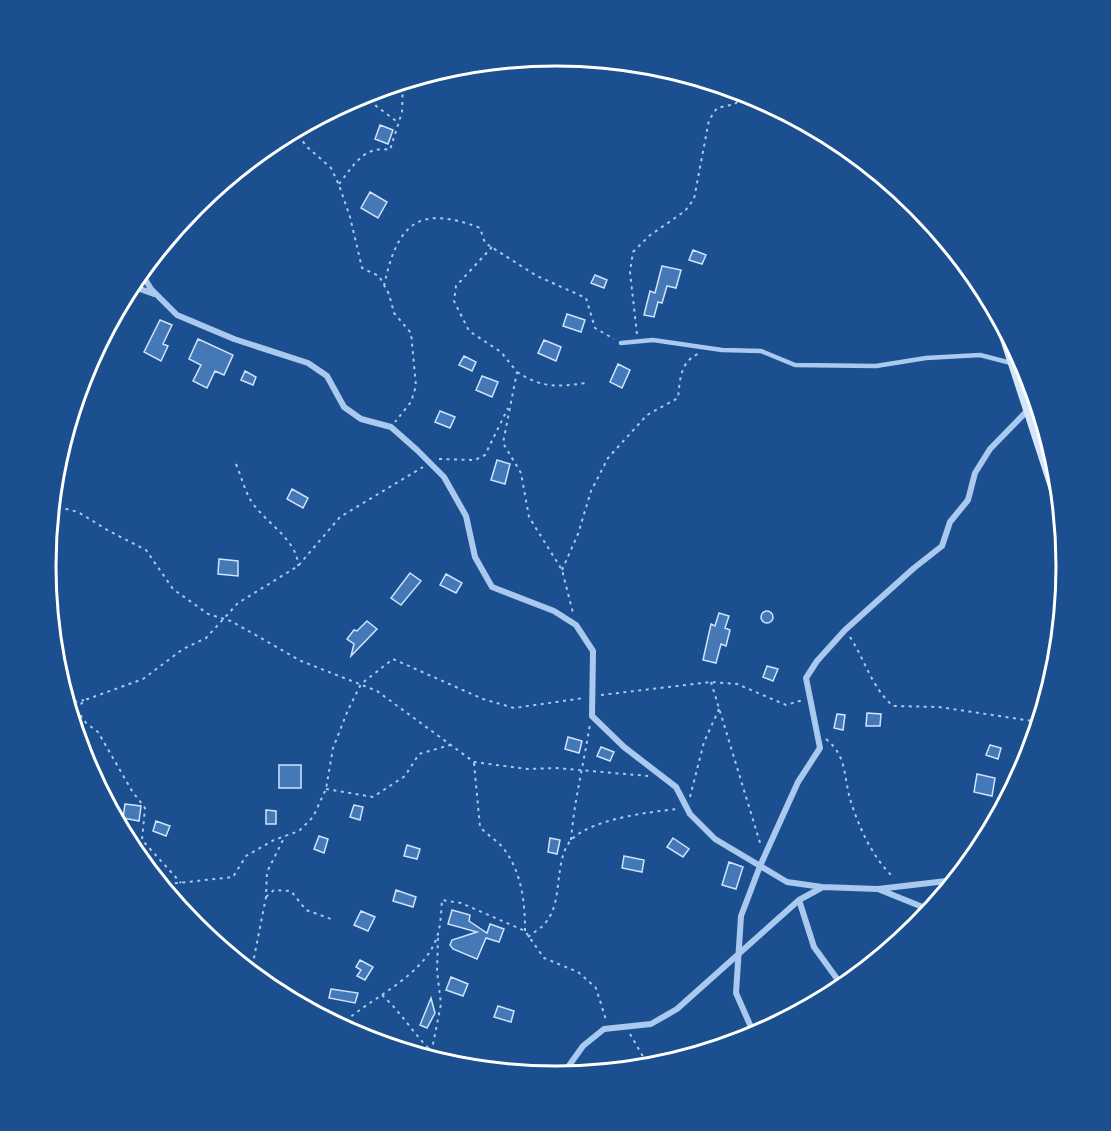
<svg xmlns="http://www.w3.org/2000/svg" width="1111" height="1131" font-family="'Work Sans',sans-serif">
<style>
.building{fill:#4478b7;stroke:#cfe3fa;stroke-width:1.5}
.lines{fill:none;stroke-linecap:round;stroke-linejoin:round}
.path{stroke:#a9c9ee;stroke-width:2;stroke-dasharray:3 4.5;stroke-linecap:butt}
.service{stroke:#a9c9ee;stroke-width:4.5}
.minor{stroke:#a9c9ee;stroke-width:6}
.secondary{stroke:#d6e6fa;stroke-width:12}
.rim{fill:none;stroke:#fff;stroke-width:3}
</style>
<rect width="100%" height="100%" fill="#1b4f8f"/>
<!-- building -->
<path class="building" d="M380,125L393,130L388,144L375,139Z
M370,192L387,202L378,218L361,208Z
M693,250L706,255L702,264L689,260Z
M662,266L681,270L676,288L667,286L662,303L658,302L654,317L644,315L650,291L655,293Z
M595,275L607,280L604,288L591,283Z
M567,314L585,320L581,332L563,326Z
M160,320L172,325L163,344L168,346L161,361L144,352Z
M198,339L233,355L224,375L215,371L207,388L193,381L201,365L189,359Z
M544,340L561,347L556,361L538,353Z
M464,356L476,362L472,371L459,365Z
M618,364L630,370L622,388L610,382Z
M245,371L256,377L253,385L241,380Z
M482,376L498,382L492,397L476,390Z
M440,411L455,417L450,428L435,422Z
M497,460L510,464L505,484L491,480Z
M292,489L308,498L303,508L287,499Z
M219,559L238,561V576L218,574Z
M410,573L421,581L401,605L391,598Z
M446,574L462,583L456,593L440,585Z
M761 617a6 6 0 1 1 12 0a6 6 0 1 1-12 0Z
M719,613L729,616L725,628L730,630L726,646L721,644L716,663L703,660L711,624L715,626Z
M367,621L377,629L351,656L354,644L347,639L354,630L357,631Z
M767,666L778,669L773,681L763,677Z
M867,713L881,714L880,726H866Z
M837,714L845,715L843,730L834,728Z
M568,737L582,741L579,753L565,749Z
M990,745L1001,748L998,759L986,755Z
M601,747L614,752L610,761L597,756Z
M279,765H301V788H279Z
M977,774L995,778L992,796L974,792Z
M125,804L141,806L139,821L123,818Z
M354,805L363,807L360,820L350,817Z
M266,810L276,811V824H266Z
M156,821L170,826L166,836L153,831Z
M319,836L328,839L324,853L314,849Z
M550,838L560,840L557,854L548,852Z
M673,838L689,849L683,857L667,847Z
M407,845L420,849L417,859L404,856Z
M624,856L644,860L642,872L622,868Z
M729,862L743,867L736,889L722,885Z
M396,890L416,897L413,907L393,901Z
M452,910L470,915L469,921L487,933L490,924L504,929L499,942L486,938L477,959L453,949L450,945L452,940L477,932L448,924Z
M361,911L375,917L368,931L354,925Z
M360,960L373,967L365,980L357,976L361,970L356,967Z
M451,977L468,984L463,996L446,990Z
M331,989L358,993L355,1003L329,998Z
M431,998L435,1013L427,1028L420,1025Z
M498,1006L514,1011L511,1022L494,1017Z"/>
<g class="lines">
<!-- path -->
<path class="path" d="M370,91L376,106L399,123
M296,128L305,145L331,168L339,185L350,217L362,268L379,276L389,294L394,313L411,333L416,386L411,402L395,422
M339,184C354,165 364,145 390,150L402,112L403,81
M492,247L456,286L454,301L469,331L501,352L517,372L503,443L521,473L529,517L562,570L573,613
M384,286C397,224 418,204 480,228L485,243L537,276L586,298L595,328L614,339
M637,334L630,272L633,252L649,236L685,211L694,199L709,120L717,108L735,104L746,93
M517,372C542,388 556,387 586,383
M439,459L475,460L485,455L508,408
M236,464C241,476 244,488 250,499C263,522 298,539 298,566
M51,505L78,512L109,531L146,550L173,589L208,614L231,621L301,661L377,691L474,762L527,769L556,768L648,776
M562,570L578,534L591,491L608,458L647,415L678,398C680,380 680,362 698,354
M50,621L55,632L54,661
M850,637C865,660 872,688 893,706L939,707L1039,722
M711,682L761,846
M601,695L711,682L737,684L786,705L803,700
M67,704L84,700
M76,709L86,723L98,732L132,791L145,808L142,840L181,883
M70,715L85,700L143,679L183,649L206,638L238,603L298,566L340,517L423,467
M826,739C848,757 843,777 851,802C860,830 873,858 894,878
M474,763L480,827C487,835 498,841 504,849C522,873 525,903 525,931
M326,789L373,797L405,776L419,754L450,745
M690,797L704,742L720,707
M1004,805L1001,795L1010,792
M571,840C574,801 584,763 590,724
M160,885L233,877L246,856L274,840L299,831L313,817L326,789L333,748L348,710L361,684L393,659L483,699L514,708L584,698
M266,897L274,890L291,891L306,910L331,919
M528,937C534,932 542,928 546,922C564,901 553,859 572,839C593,819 649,812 677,809
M251,973L266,897L267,872L285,836
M382,995C406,1017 419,1044 445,1063
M340,1026C369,998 423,978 437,937C441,926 441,912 442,900L461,903L525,931L544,958L578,972L596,988L606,1020
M630,1034L649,1067
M423,1056L433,1044L441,1004L437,971L438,938"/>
<!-- service -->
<path class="service" d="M621,343L653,340L722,350L761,351L795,365L876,366L926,358L980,355L1011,363"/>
<!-- minor -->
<path class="minor" d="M140,271L151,289L177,315L234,339L308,363L327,376L344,407L361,419L391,427L417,450L444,477L466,516L475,557L492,587L554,611L576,625L593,651L592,716L624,747L676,787L690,814L715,839L787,882L822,887L878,889L930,910
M129,285L154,294
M878,889L955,880
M799,900L814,947L843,987
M751,1027L767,1029
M751,1037V1027L736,993L741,916L760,866L798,782L820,748L806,678L817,661L845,630L914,568L942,546L950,522L968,500L975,473L990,449L1028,410
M553,1076L568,1067L583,1046L604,1029L651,1024L677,1009L799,900L821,888"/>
<!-- secondary -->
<path class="secondary" d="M999,317L1060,505"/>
</g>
<!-- crop -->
<path d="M0 0H1111V1131H0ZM56 566a500 500 0 1 1 1000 0a500 500 0 1 1-1000 0Z" fill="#1b4f8f" fill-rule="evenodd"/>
<path class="rim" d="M56 566a500 500 0 1 1 1000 0a500 500 0 1 1-1000 0Z"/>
</svg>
